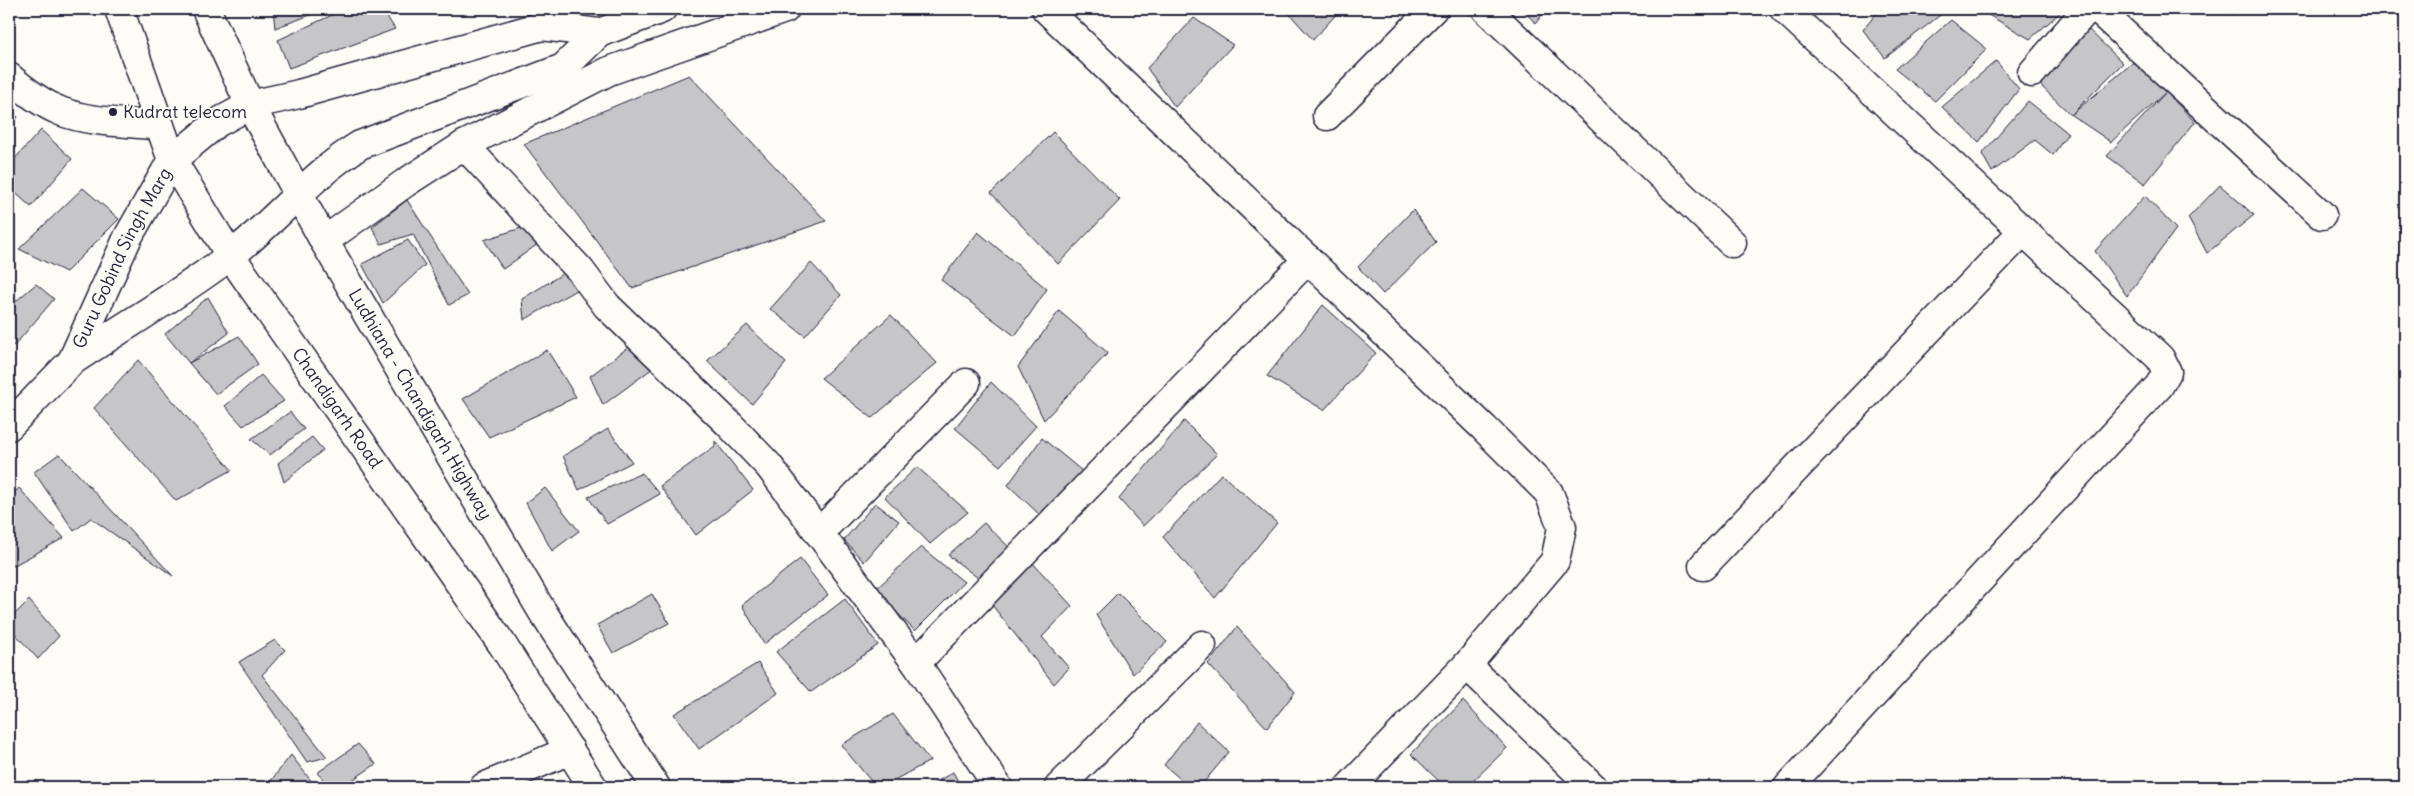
<svg xmlns="http://www.w3.org/2000/svg" width="2414" height="796" font-family="Delius,sans-serif">
<style>
.building{fill:#c6c6c8;stroke:#22223b}
.lines{fill:none;stroke-linecap:round;stroke-linejoin:round}
.minor-casing{stroke:#22223b;stroke-width:31}
.major-casing{stroke:#22223b;stroke-width:31}
.minor{stroke:#fdfcf7;stroke-width:28}
.major{stroke:#fdfcf7;stroke-width:28}
.poi-dot{fill:#22223b;stroke:#fdfcf7;stroke-width:2}
.labels{text-anchor:middle;stroke-width:4;stroke-linejoin:round;paint-order:stroke}
.poi-label{font-size:18px;fill:#22223b;stroke:#fdfcf7;text-anchor:start}
.street-label{font-size:18px;fill:#22223b;stroke:#fdfcf7}
</style>
<rect width="100%" height="100%" fill="#fdfcf7"/>
<filter id="ink" filterUnits="userSpaceOnUse"><feTurbulence type="fractalNoise" baseFrequency=".02" numOctaves="2"/><feDisplacementMap in="SourceGraphic" scale="10" xChannelSelector="R" yChannelSelector="G"/><feConvolveMatrix kernelMatrix="1 2 1 2 8 2 1 2 1" color-interpolation-filters="sRGB"/></filter>
<g filter="url(#ink)">
<!-- building -->
<path class="building" d="M273,9H327L275,28Z
M345,9H382L395,29L289,68L278,40Z
M1285,9H1341L1313,40Z
M1521,9H1546L1536,23Z
M1880,9H1948L1885,58L1863,30Z
M1978,9H2060L2062,11L2030,39Z
M2225,9H2237L2232,15Z
M1194,18L1233,45L1175,107L1147,68Z
M1951,20L1987,49L1935,101L1895,69Z
M2089,30L2123,63L2071,115L2039,84Z
M2136,60L2166,92L2111,142L2071,115Z
M1996,61L2019,89L1979,142L1942,107Z
M689,75L826,221L632,288L524,144Z
M2166,92L2195,122L2145,184L2107,156Z
M2028,101L2068,133L2053,155L2035,140L1992,172L1982,154Z
M9,112L18,117L9,128Z
M41,130L72,159L31,207L9,187V165Z
M1053,132L1120,200L1058,264L991,193Z
M2220,185L2254,215L2207,253L2188,218Z
M83,188L119,219L66,272L19,249Z
M2145,196L2176,229L2127,296L2095,251Z
M407,200L468,295L449,305L413,234L381,244L372,227Z
M1413,210L1436,242L1383,294L1358,267Z
M527,226L538,244L503,269L484,240Z
M978,232L1047,289L1015,336L941,280Z
M408,240L425,265L383,303L362,264Z
M811,263L841,295L805,336L770,309Z
M567,271L576,290L524,320L522,299Z
M36,284L54,299L14,346L9,341V307Z
M208,297L229,333L189,363L165,334Z
M1323,305L1376,353L1324,410L1267,376Z
M1059,311L1108,353L1044,420L1018,367Z
M891,315L937,363L872,418L821,378Z
M747,325L786,363L752,404L707,361Z
M239,336L258,364L216,394L189,363Z
M630,346L653,368L603,405L590,376Z
M547,350L576,397L489,437L463,399Z
M138,360L232,470L176,501L94,408Z
M261,375L284,401L243,426L225,406Z
M991,382L1036,426L1000,466L955,428Z
M290,412L304,429L270,455L251,439Z
M1184,421L1217,454L1143,526L1119,499Z
M608,429L632,462L579,490L563,456Z
M312,437L323,450L284,482L278,463Z
M1042,438L1082,471L1040,515L1008,485Z
M715,441L753,490L696,535L660,486L715,446Z
M59,454L173,576L91,518L74,531L34,472Z
M917,467L968,512L930,544L885,497Z
M642,473L660,494L607,524L588,497Z
M1221,474L1277,523L1215,598L1163,537Z
M19,488L64,538L9,568V498Z
M545,488L579,531L552,551L526,503Z
M875,503L899,521L864,562L844,540Z
M984,523L1009,547L978,578L948,555Z
M921,547L964,582L915,631L875,590Z
M800,559L828,595L764,644L742,605Z
M1031,561L1072,606L1042,637L1069,668L1054,684L992,605Z
M1118,593L1167,642L1133,674L1096,615Z
M652,594L669,623L613,653L597,625Z
M845,599L878,645L811,692L776,652Z
M29,600L59,636L38,659L9,627V620Z
M1237,627L1295,692L1267,728L1208,664Z
M275,640L285,650L262,675L327,757L307,762L239,662Z
M758,663L778,693L699,749L674,714Z
M1463,701L1507,748L1467,787H1445L1411,754Z
M893,714L930,761L881,787H876L841,745Z
M1197,722L1229,752L1200,787H1190L1164,765Z
M358,744L376,764L342,787H331L317,773Z
M291,755L316,787H266Z
M953,772L961,787H928Z"/>
<g class="lines">
<!-- minor casing -->
<g class="minor-casing">
<g id="minor">
<path d="M1046,9L1484,428L1549,493L1562,527L1555,561L1467,665L1349,787"/>
<path d="M1486,9L1732,243"/>
<path d="M1784,9L2160,358L2167,372L2159,386L1788,787"/>
<path d="M2097,9L2322,215"/>
<path d="M2032,73L2087,9"/>
<path d="M9,77C24,90 41,103 60,111C90,123 127,122 159,126"/>
<path d="M1327,116L1433,9"/>
<path d="M464,145L580,270L607,306L728,423L769,466L916,663L998,787"/>
<path d="M324,241L405,183L464,145L609,71L785,9"/>
<path d="M72,361C124,326 180,294 230,256C276,221 311,175 360,145L563,68L599,33L662,9"/>
<path id="s1" d="M9,426L72,361L128,237L172,160L217,123L250,105L299,94L542,26L599,33"/>
<path d="M819,533L966,383"/>
<path d="M1703,566L2023,231"/>
<path d="M916,663L1308,259"/>
<path d="M1467,665L1593,787"/>
<path d="M484,787L570,750"/>
<path d="M1059,787L1202,645"/>
</g>
</g>
<!-- major casing -->
<g class="major-casing">
<g id="major">
<path id="s2" d="M119,9L172,160L230,255L502,644L593,787"/>
<path id="s3" d="M206,9L250,105L324,241L542,611L656,787"/>
</g>
</g>
<!-- minor -->
<use href="#minor" class="minor"/>
<!-- major -->
<use href="#major" class="major"/>
</g>
</g>
<!-- markers -->
<circle class="poi-dot" cx="113" cy="112" r="5"/>
<g class="labels">
<!-- poi labels -->
<g class="poi-label">
<text x="123" y="118">Kudrat telecom</text>
</g>
<!-- street labels -->
<g class="street-label">
<text dy="6" stroke="none"><textPath href="#s1" startOffset="205">Guru Gobind Singh Marg</textPath></text>
<text dy="6" stroke="none"><textPath href="#s3" startOffset="450">Ludhiana - Chandigarh Highway</textPath></text>
<text dy="6" stroke="none"><textPath href="#s2" startOffset="458">Chandigarh Road</textPath></text>
</g>
</g>
<!-- margin -->
<rect width="2414" height="796" fill="none" stroke="#fdfcf7" stroke-width="30"/>
<rect x="15" y="15" width="2384" height="766" fill="none" stroke="#22223b" stroke-width="2" filter="url(#ink)"/>
</svg>
